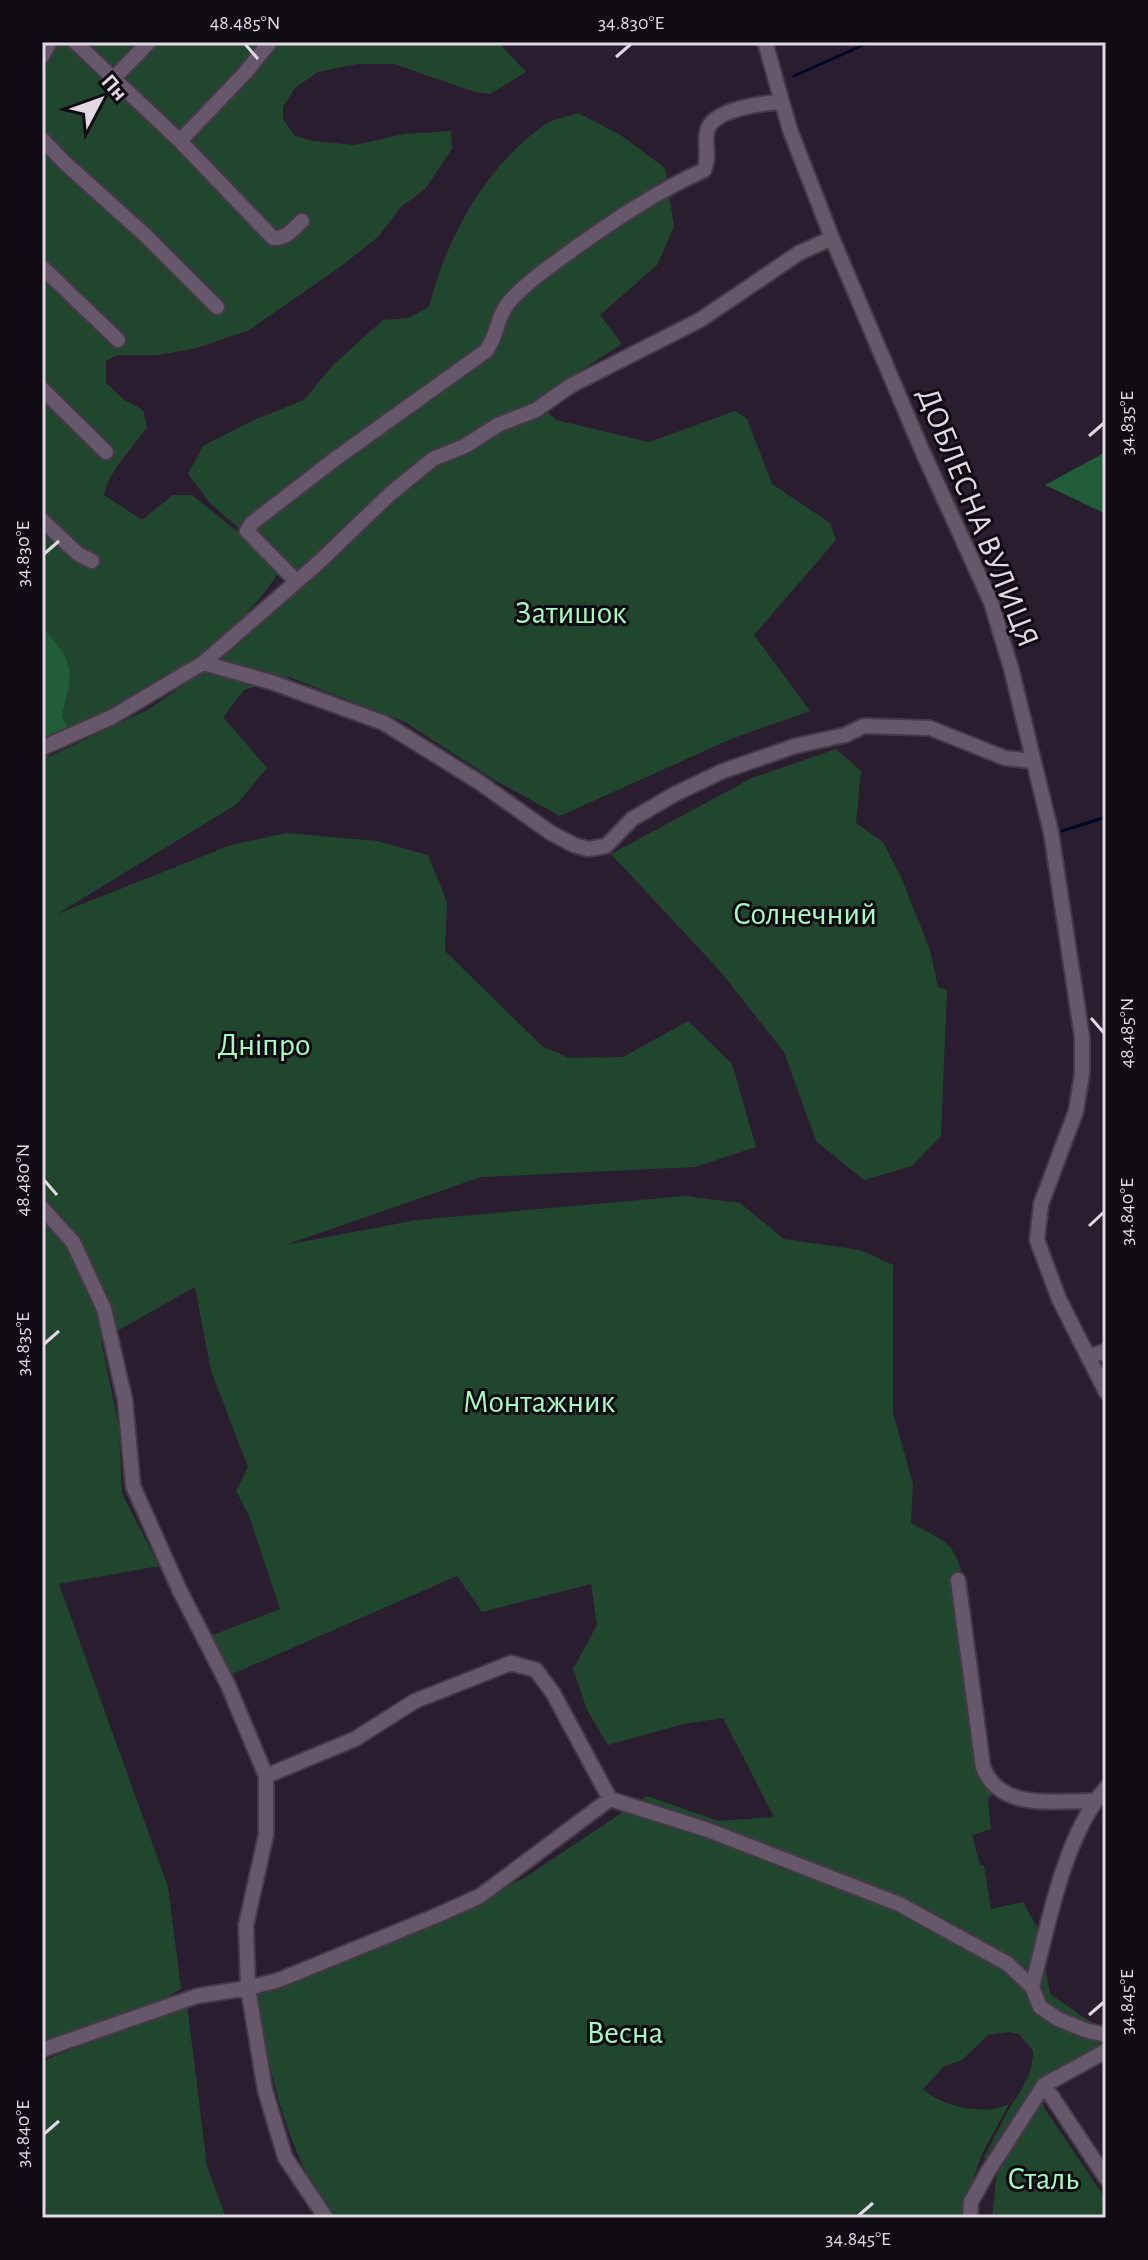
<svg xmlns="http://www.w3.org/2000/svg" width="1148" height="2260" font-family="'Alegreya Sans',sans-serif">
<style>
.green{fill:#21462e}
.forest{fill:#225d3a}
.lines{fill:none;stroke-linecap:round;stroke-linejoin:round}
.stream{stroke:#000826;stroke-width:3}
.minor-casing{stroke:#453948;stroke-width:18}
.minor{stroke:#66576b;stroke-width:14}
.ticks{fill:none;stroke:#e2d9e5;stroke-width:3}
.labels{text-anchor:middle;stroke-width:6;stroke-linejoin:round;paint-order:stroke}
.street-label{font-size:32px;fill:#e2d9e5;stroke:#100a12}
.park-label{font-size:32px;fill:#a4fac0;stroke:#100a12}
.neatline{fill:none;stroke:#e2d9e5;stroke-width:3}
.ticks-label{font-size:20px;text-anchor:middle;fill:#e2d9e5}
</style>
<rect width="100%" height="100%" fill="#2a1d2f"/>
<!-- green -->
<path class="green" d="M59,42H498L526,72L490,94L475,92L394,64H357L318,72L295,88L283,107V119L295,136L314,141L355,145L404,134L451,131L452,149L425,189L401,207L378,237L340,267L249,330L197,348L159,355H118L106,361V383L124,400L143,410L147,427C133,448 108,472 104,495L142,520L173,495H192L237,531L279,572C242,629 176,679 115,710C101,717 84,722 69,728L62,717C72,676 72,660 42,627V66Z
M578,113L619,134L665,168L674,227L657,265L600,315L622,344L535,400L556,420L649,442L735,411L747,419L772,484L830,523L836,540L754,635L810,711L731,739L560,816L491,778L405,722L289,677L244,690L223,717L267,768L237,804L57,914L231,845L287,833L376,841L428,855L447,902L445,951L542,1046L569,1058L623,1057L688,1021L732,1064L756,1147L695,1167L481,1177L285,1245L417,1220L685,1196L740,1203L784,1239L860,1250L893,1265V1413L913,1484L911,1523C923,1530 938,1536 948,1545C974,1570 976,1681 982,1719C985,1744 989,1768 998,1791L988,1798L991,1829L972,1835L980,1865L984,1866L991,1909L1023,1902L1039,1931L1050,1994L1095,2025L1102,2051L1037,2086L1045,2109L1103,2195L1106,2218H992L997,2173L984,2157C994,2139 1002,2121 1012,2104C1024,2085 1033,2074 1033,2051L1019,2034L1009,2032L988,2035L962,2060L943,2067L923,2089C942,2107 985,2116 1009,2104L982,2154L967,2197L962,2218H332C286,2150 269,2071 255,1992L386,1944L524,1878L647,1796L719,1821L774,1817L723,1718L683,1724L608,1745L587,1710L573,1669L597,1625L591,1584L482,1612L457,1576L228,1676L208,1637L280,1609L249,1516L236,1491L248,1467L211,1371L195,1287L101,1340L119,1427L122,1493L159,1566L59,1584L168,1887L181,1989L141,2013L42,2045V764L46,758L149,709L224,657L304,586L210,503L188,474L203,446L254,420L304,400L332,366L383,320L408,318L429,307C446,239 484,168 543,126C552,119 567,117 578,113Z
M836,749L861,771L856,823L883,842L901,877L930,950L938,987L947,990L941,1136L912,1166L864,1180L816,1141L784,1052L720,971L611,854L752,778Z
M187,2005L207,2167L226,2218H42V2061Z"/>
<!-- forest -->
<path class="forest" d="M1106,452V514L1045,485Z
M42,627C76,664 73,669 62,717L69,728L42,764Z"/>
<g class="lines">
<!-- stream -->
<path class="stream" d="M794,76L870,42
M1062,831L1106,817"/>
<!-- minor casing -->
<g class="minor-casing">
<path id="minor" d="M75,42L180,141L273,238C286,239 293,229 302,221
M765,42L790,130L832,238L921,448L991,602L1011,668L1051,832L1082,1037V1074L1076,1111L1041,1204L1037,1240L1059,1299L1106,1392
M42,56L50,42
M114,78L149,42
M42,139L65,163L145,235L217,307
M180,141L245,73L270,42
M42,267L118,340
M42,389L106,452
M42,520L78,554L92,561
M296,581L247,531L252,523L335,459L486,351C498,335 496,318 509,302C527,282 549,267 571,251C614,220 656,192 704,170C710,157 704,145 707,132C711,109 763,103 782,102
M203,663L271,682L384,723L479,782L551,833L574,845L588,849L606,846L632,819L675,794L723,771L795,746L845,735L864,726L930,728L1005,758L1033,761
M42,748L112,717L203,663L317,564L390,494L433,459L465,446L498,425L536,410L570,386L700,320L799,253L832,238
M42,1208L73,1242L104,1309L125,1400L133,1486L179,1589L228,1685L266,1776V1835L246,1925L248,1988L265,2090L285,2157L326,2218
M1090,1356L1106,1351
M958,1580L983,1767C1000,1812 1057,1800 1094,1801
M266,1776L355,1739L415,1701L511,1663L536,1670L553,1693L610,1799L708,1830L899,1904L1008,1964L1032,1987L1040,2007L1058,2019L1085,2030L1106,2035
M1032,1987C1048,1926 1064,1835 1106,1788
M42,2050L197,1996L248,1988L279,1980L438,1915L480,1896L610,1799
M1044,2085L1106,2178
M970,2218L971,2202L987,2173L1044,2085L1106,2051"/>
</g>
<!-- minor -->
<use href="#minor" class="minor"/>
</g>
<!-- ticks -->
<path class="ticks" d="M245,44L258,59M616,57L631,44M1089,436L1104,423M44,554L59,541M1091,1018L1104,1033M44,1180L57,1195M1089,1226L1104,1212M44,1344L59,1331M1089,2015L1104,2002M44,2134L59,2121M858,2216L873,2203"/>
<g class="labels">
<!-- street labels -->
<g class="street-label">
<text transform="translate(979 517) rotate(68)" y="11">ДОБЛЕСНА ВУЛИЦЯ</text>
</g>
<!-- park labels -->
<g class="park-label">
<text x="571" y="623">Затишок</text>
<text x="805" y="924">Солнечний</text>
<text x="264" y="1055">Дніпро</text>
<text x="539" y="1412">Монтажник</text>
<text x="625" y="2043">Весна</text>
<text x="1043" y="2189">Сталь</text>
</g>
</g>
<!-- border -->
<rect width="1148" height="2260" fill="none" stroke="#100a12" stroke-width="88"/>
<!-- north arrow -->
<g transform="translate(100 100) rotate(49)" stroke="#100a12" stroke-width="6" paint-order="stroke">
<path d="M0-6L14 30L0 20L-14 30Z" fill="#e2d9e5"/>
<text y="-12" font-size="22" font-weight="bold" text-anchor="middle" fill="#e2d9e5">Пн</text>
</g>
<rect x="44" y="44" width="1060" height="2172" class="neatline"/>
<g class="ticks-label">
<text x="245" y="29">48.485°N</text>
<text x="631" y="29">34.830°E</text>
<text transform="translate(1126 423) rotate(-90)" y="7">34.835°E</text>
<text transform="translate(22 554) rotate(-90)" y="7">34.830°E</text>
<text transform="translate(1126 1033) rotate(-90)" y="7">48.485°N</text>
<text transform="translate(22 1180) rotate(-90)" y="7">48.480°N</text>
<text transform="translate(1126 1212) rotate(-90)" y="7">34.840°E</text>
<text transform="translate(22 1344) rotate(-90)" y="7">34.835°E</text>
<text transform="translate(1126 2002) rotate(-90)" y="7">34.845°E</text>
<text transform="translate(22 2134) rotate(-90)" y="7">34.840°E</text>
<text x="858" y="2245">34.845°E</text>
</g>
</svg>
